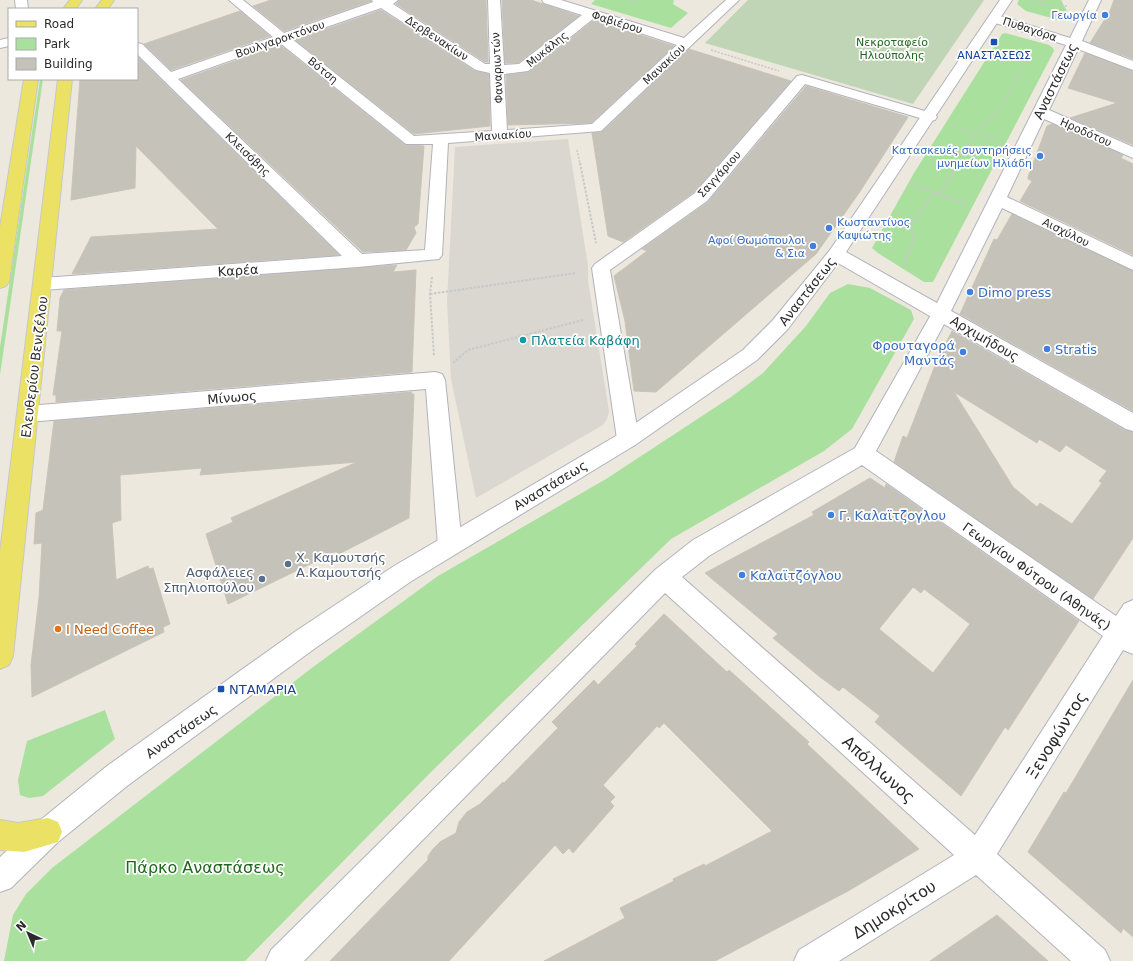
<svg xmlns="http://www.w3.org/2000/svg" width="1133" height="961" font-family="'DejaVu Sans',sans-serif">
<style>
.green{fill:#a9e09d}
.cemetery{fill:#c0d5b6}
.plaza{fill:#d9d7d0}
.building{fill:#c5c2b9;stroke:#c8c4b7;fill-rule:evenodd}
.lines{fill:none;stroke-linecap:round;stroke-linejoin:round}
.minor-casing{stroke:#b1b2be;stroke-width:2}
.tertiary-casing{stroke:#b1b2be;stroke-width:2}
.primary-casing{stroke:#c8c8c8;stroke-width:2}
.path-far1{stroke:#c8c8c8;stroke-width:1.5;stroke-dasharray:2 1.5;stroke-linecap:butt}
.path{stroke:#c8c8c8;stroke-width:2;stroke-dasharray:2.5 1.5;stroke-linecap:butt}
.minor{fill:#fff;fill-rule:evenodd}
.tertiary{fill:#fff;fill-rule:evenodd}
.primary{fill:#eae165;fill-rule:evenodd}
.shop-dot{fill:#3f7fe0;stroke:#fff;stroke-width:1.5}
.transit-dot{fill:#1a4fb4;stroke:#fff;stroke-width:1.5}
.culture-dot{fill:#0f9aa8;stroke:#fff;stroke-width:1.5}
.service-dot{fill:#5c6f8a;stroke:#fff;stroke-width:1.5}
.food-dot{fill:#e8710a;stroke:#fff;stroke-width:1.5}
.labels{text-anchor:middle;stroke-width:3.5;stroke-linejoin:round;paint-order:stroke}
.far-shop-label{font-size:11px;fill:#366cbe;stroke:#fff;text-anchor:end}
.far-street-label{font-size:11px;fill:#2b2b2b;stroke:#fff}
.far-park-label{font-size:11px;fill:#21651e;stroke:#fff}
.far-transit-label{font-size:11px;fill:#164399;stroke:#fff}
.street-label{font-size:13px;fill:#2b2b2b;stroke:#fff}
.shop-label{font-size:13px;fill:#366cbe;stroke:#fff;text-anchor:start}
.culture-label{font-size:13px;fill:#0d838f;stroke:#fff;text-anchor:start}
.service-label{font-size:13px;fill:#4e5e75;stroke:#fff;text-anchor:start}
.food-label{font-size:13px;fill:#c56008;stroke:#fff;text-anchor:start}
.transit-label{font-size:13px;fill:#164399;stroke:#fff;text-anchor:start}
.near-street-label{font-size:16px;fill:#2b2b2b;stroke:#fff}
.near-park-label{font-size:16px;fill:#21651e;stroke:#fff}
</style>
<rect width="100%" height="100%" fill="#ece8de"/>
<!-- green -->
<path class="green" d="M595,0H674L673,4L688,13L671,28L591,4Z
M1019,0H1061L1068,13L1067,18L1062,21L1026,11L1017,4Z
M1005,33L1049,45L1053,48L1054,51L933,282H924L878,253L872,248L914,173L1002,34Z
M40,79H43L0,375V347Z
M848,284L870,288L911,310L914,319L852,429L824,451L671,539L432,771L245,961H4L13,915L26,894L52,868L313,667L438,576L606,479L731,397L763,373L806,326L830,293Z
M105,710L115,739L43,796L29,798L20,795L18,780L27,741Z"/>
<!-- cemetery -->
<path class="cemetery" d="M748,0H984L913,104L705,43Z"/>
<!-- plaza -->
<path class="plaza" d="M568,139L588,266V281L609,411L607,419L603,425L476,498L451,379L447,301L455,147Z"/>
<!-- building -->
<path class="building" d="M271,0H371V1L284,31L253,6Z
M399,0H486L488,62H485L396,4Z
M502,0H531L579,16L518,63H505Z
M1114,0H1133V59L1090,43L1110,11Z
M381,10L475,71L489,74L490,126L414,134L295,40Z
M240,11L270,36L171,70L144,44Z
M594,20L674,46L591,123L508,125L506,75L529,72Z
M280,45L405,145L424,146L418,224L414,227L416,233L406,250L363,252L181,80Z
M689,49L791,81L694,192L623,242L608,236L592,133L602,132Z
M1085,53L1133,71V145L1070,118L1117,103L1068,88Z
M137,56L339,255L72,274L91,237L218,229L136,146L135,188L71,200L80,79H137Z
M806,86L908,117L859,193L816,254L656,392L634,391L625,321L614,276L647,251L642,249L708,202Z
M1052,124L1123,155L1121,158L1133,164V255L1020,201L1032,181L1028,179V177L1047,126Z
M1012,214L1133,271V411L960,314L994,239L997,240Z
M397,265L393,272L416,270L412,372L56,402V395H53L62,331H57L60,298L64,290Z
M952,331L1125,430L1133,432V538L1093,599L894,462L903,436L907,438L936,363ZM954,392L1037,443L1039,439L1060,452L1066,445L1107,471L1099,481L1102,483L1072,524L1040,503L1037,507L1013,487Z
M412,392L411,394H414L409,518L337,555V551L228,604L206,534L233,522L231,518L357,462L200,475L202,468L120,475L121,520L112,523L116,580L148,566L149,569L153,568L170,624L163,627L164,632L32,697L31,665L39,598L42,543L34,544L36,513L43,510L54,421Z
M870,478L885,488L886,484L1079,621L1008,730L1005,727L961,796L875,722L880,716L843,687L839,691L820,677L773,638L778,634L705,573L814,515L812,512ZM913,587L921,593L924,589L970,624L933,673L879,629Z
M664,614L727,672L729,670L809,742L807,744L919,849L848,891L715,961H544L625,918L620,908L674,881L673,879L704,864L705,866L772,831L664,723L659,728L657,726L603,785L615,797L610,802L614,806L573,853L569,848L563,854L555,845L449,961H330L428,860V856L433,849L440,842L456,833L459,822L467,812L480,804L503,782L504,783L558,728L552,722L594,680L598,685L637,646L635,644Z
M1133,680V937L1123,928L1121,933L1028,852L1064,792L1066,793Z
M997,915L1048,961H930Z"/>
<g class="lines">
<!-- minor casing -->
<g class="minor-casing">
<path id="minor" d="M15,0H27L28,9H16Z
M229,0H243L284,33L373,2L372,0H398L393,4L485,64H490L488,0H500L504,65L519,64L582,15L544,3L542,0H561L684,38L726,0H739L601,131L448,143L442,255L439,259L358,267L43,290L37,289L34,284L37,279L43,278L342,256L137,54V43L142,44L171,72L273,37ZM381,8L476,70L490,73L492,131L414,136L292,39ZM594,18L677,45L592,124L507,130L504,74L528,71ZM280,43L406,144H433L425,250L362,254L178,79Z
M1089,0H1101L1082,41L1133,61V70L1078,49L1049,110L1133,147V158L1044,119L1007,197L1133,257V270L1002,208L950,313L876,451L1116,616L1124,604L1133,600V654L1123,650L997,854L1105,950L1110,961H1071L976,875L839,961H794L799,950L954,855L665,593L304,961H266L271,950L656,569L693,540L855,448L932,313L1066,45L989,21L988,18L994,14L1070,38ZM862,465L1103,636L975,835L682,577L709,556Z
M9,38V46L0,48V40Z
M802,75L935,114L937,117L935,120L930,121L805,84L707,201L610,270L639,439L635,445L628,448L621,445L617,439L592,268L595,264L695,193L797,76Z
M435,372L442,374L445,380L462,545L458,552L450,556L442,552L438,545L426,389L28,422L21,420L18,414L21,408L28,406Z"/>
</g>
<!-- tertiary casing -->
<g class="tertiary-casing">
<path id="tertiary" d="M1000,0H1012L846,252L1133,413V431L1126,429L838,263L787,330L757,360L635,445L410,582L314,649L127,786L58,842L11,888L0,892V857L38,822L107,766L296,631L394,566L621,433L743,350L773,320L830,250Z"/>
</g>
<!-- primary casing -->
<g class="primary-casing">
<path id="primary" d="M70,0H82L76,9H63Z
M102,0H114L108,9H95Z
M24,79H38L9,282L6,286L0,288V227Z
M58,79H72L13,656L9,665L0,669V552Z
M48,818L58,822L62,832L58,842L24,852L0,850V820L18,823Z"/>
</g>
<!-- path-far1 -->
<path class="path-far1" d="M1040,0L1041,4L1067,6
M630,3L638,0
M1028,3L1041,4
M711,50L779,71
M951,126L1000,140
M577,150L580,164
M958,164C967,149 978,121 996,116L1031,53"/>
<!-- path -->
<path class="path" d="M580,163L596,243
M910,184L936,193
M940,195L968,204
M906,266V256L914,240L911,225L933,194H941L958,163
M432,277L430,294L434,356
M430,294L576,273
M453,363L468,350L583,320"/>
<!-- minor -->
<use href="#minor" class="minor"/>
<!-- tertiary -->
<use href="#tertiary" class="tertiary"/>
<!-- primary -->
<use href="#primary" class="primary"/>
</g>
<!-- markers -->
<g class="shop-dot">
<circle cx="1105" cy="15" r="4"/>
<circle cx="1040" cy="156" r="4"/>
<circle cx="829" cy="228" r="4"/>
<circle cx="813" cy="246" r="4"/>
<circle cx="970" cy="292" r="4"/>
<circle cx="1047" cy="349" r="4"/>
<circle cx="963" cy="352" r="4"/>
<circle cx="831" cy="515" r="4"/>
<circle cx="742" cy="575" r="4"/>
</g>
<g class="transit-dot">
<rect x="990" y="38" width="8" height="8" rx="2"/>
<rect x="217" y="685" width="8" height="8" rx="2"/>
</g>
<circle class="culture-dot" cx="523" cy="340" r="4"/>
<g class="service-dot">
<circle cx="288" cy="564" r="4"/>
<circle cx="262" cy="579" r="4"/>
</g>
<circle class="food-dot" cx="58" cy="629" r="4"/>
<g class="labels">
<!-- far-shop labels -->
<g class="far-shop-label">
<text x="1097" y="19">Γεωργία</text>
<text x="1032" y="154">Κατασκευές συντηρήσεις<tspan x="1032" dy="13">μνημείων Ηλιάδη</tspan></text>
<text x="837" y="226" text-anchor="start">Κωσταντίνος<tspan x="837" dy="13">Καψιώτης</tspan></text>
<text x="805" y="244">Αφοί Θωμόπουλοι<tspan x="805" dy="13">&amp; Σια</tspan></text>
</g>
<!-- far-street labels -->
<g class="far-street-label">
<text transform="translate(617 22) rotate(17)" y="4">Φαβιέρου</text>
<text transform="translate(1030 29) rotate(18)" y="4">Πυθαγόρα</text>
<text transform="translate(437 38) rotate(33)" y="4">Δερβενακίων</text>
<text transform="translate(280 39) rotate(-19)" y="4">Βουλγαροκτόνου</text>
<text transform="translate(547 49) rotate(-39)" y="4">Μυκάλης</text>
<text transform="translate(664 64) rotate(-43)" y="4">Μανακίου</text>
<text transform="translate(497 68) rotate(-93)" y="4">Φαναριωτών</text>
<text transform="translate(323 70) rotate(39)" y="4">Βότση</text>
<text transform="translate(1086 132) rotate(24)" y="4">Ηροδότου</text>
<text transform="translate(503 135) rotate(-4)" y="4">Μανιακίου</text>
<text transform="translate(248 154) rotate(44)" y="4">Κλεισόβης</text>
<text transform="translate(719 174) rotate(-48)" y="4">Σαγγάριου</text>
<text transform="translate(1066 232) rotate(26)" y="4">Αισχύλου</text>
</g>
<!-- far-park labels -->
<g class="far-park-label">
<text x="892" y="46">Νεκροταφείο<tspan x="892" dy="13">Ηλιούπολης</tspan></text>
</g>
<!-- far-transit labels -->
<g class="far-transit-label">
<text x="994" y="59">ΑΝΑΣΤΑΣΕΩΣ</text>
</g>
<!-- street labels -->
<g class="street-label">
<text transform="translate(1055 81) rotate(-64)" y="5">Αναστάσεως</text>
<text transform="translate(238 270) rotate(-4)" y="5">Καρέα</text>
<text transform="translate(807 291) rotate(-52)" y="5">Αναστάσεως</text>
<text transform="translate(985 338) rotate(30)" y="5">Αρχιμήδους</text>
<text transform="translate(34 367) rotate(-83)" y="5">Ελευθερίου Βενιζέλου</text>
<text transform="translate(232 397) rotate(-5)" y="5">Μίνωος</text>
<text transform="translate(550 485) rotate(-31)" y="5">Αναστάσεως</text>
<text transform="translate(1037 576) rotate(35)" y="5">Γεωργίου Φύτρου (Αθηνάς)</text>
<text transform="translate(181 731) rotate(-35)" y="5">Αναστάσεως</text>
</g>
<!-- shop labels -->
<g class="shop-label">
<text x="978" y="297">Dimo press</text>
<text x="955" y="350" text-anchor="end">Φρουταγορά<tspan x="955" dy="15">Μαντάς</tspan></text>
<text x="1055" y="354">Stratis</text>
<text x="839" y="520">Γ. Καλαϊτζογλου</text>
<text x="750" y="580">Καλαϊτζόγλου</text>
</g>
<!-- culture labels -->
<g class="culture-label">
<text x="531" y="345">Πλατεία Καβάφη</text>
</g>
<!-- service labels -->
<g class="service-label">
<text x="296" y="562">Χ. Καμουτσής<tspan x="296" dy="15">Α.Καμουτσής</tspan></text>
<text x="254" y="577" text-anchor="end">Ασφάλειες<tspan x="254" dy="15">Σπηλιοπούλου</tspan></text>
</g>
<!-- food labels -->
<g class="food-label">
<text x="66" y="634">I Need Coffee</text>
</g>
<!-- transit labels -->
<g class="transit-label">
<text x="229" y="694">ΝΤΑΜΑΡΙΑ</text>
</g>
<!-- near-street labels -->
<g class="near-street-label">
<text transform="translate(1056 735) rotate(-58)" y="6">Ξενοφώντος</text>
<text transform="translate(879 769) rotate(42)" y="6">Απόλλωνος</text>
<text transform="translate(894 909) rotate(-32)" y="6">Δημοκρίτου</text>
</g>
<!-- near-park labels -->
<g class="near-park-label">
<text x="205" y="873">Πάρκο Αναστάσεως</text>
</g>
</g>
<!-- legend -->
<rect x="8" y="8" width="130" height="72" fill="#ffffff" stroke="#aaaaaa"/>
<rect x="16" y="21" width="20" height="6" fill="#eae165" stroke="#aaaaaa"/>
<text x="44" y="28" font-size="12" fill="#2b2b2b">Road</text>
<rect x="16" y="38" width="20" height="12" fill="#a9e09d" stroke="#aaaaaa"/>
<text x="44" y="48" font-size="12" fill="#2b2b2b">Park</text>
<rect x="16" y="58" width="20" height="12" fill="#c5c2b9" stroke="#aaaaaa"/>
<text x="44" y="68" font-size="12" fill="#2b2b2b">Building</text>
<!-- north arrow -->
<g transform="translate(28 933) rotate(316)" stroke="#ffffff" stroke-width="3" paint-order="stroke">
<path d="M0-3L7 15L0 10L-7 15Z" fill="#2b2b2b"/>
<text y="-6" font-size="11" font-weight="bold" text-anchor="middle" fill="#2b2b2b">N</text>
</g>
</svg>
